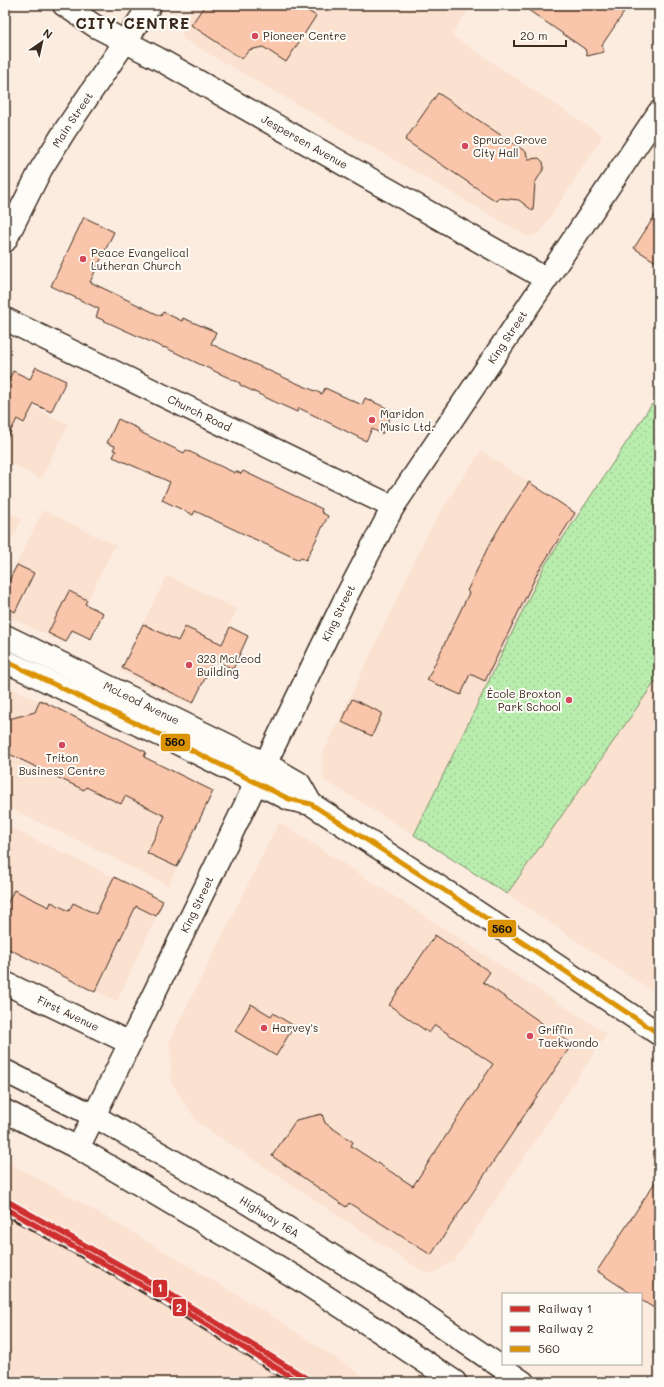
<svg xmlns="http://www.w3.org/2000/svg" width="664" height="1387" font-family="Mali,sans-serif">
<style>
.built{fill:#fbe1d0}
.park{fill:url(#park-dots);stroke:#7a8c66}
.building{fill:#fac6ab;stroke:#3b2a1e}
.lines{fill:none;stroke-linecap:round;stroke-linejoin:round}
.minor-casing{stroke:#3b2a1e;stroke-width:25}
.major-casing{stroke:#3b2a1e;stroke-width:25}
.minor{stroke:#fdfcf7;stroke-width:22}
.major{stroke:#fdfcf7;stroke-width:22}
.rail-casing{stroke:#3b2a1e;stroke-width:4.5}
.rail{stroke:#fdfcf7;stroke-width:3;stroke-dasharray:9;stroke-linecap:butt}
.bus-1-casing{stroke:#fdfcf7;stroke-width:8}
.bus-1{stroke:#db9304;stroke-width:5}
.rail-1-casing{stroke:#fdfcf7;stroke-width:9}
.rail-2-casing{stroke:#fdfcf7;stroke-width:9}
.rail-1{stroke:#cf2e2f;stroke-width:6}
.rail-2{stroke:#cf2e2f;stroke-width:6}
.poi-dot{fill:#d1495b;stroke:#fdfcf7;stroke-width:1.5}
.labels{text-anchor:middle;stroke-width:4;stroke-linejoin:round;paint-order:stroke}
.poi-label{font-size:11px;fill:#3b2a1e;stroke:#fdfcf7;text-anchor:start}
.street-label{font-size:11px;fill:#3b2a1e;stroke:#fdfcf7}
.district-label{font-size:15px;font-weight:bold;letter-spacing:1px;fill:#3b2a1e;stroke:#fdfcf7}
.line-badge{stroke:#fdfcf7;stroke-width:1.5}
.badge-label{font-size:11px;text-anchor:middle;font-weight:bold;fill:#fff}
.pale-badge-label{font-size:11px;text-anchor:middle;font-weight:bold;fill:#111}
</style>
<defs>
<pattern id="park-dots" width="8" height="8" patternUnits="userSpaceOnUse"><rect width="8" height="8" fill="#b9edae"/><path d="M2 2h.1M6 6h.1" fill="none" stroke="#a0cb95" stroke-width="1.8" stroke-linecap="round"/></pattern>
</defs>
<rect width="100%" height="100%" fill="#fcece0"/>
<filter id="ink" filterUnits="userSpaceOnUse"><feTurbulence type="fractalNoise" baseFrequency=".025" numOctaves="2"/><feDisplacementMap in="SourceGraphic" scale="8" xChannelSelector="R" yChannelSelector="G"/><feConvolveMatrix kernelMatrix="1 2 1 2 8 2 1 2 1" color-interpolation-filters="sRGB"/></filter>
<g filter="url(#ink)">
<!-- built -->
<path class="built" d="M195,5H472L451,35L603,136L540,233L529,237L183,39L181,28Z
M5,394L68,424L41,479L5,461Z
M652,404L659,409V996L507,894L414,835L324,780L321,758L427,535L452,493L481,451L578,514Z
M43,510L115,545L66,644L5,615V588Z
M5,511L22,519L5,553Z
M167,575L237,609L192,705L120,671Z
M5,685L147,752L145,757L214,791L168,886L100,851L5,806Z
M279,822L607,1034L454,1262L446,1265L433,1273H425L198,1123L171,1082L170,1040Z
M5,825L164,901L117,1001L5,947Z
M5,1161L58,1189L169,1254L266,1312L372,1382H5Z"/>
<!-- park -->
<path class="park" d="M652,404L659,409V676L507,894L414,835L545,565Z"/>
<!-- building -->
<path class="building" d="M205,5H299L316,16L286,62L263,47L249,50L242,59L191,25Z
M521,5H629L602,45L604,52L587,56L585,49Z
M438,93L526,152L528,159L539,158L543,162L544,168L535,183L533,211L519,200L499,198L496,201L405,140Z
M659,209V264L634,248Z
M84,217L114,232L90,282L161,316L163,312L182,321L183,318L216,332L211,344L285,378L322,394L325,388L362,405L365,398L393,411L382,434L372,429L366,441L299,408L297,412L275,402L240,385V383L197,363L164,347V348L96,317L99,309L51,286Z
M36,367L66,381L51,412L34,404L24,423L17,419L5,442V388L13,371L30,379Z
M118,419L139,429L138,431L184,453L186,450L235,473L236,471L241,474L243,471L322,509L321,512L328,516L306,560L301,558L299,560L195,511L193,515L162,500L170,482L113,457L116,451L113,450L115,446L107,443Z
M529,482L575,513L538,572L485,681L470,674L461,695L427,680L469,593L467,591L488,547L502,523Z
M17,565L34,573L15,612L5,607V588Z
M69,591L87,600L85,604L103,613L91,639L72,630L66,642L48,633Z
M143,624L178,641L185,627L222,644L230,627L248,636L233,669L214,660L193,703L122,668Z
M352,699L382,713L372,736L342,722Z
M40,700L146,752L144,757L213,791L177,867L147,853L165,816L125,796L121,804L86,787L84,790L5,752V720L35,712Z
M114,877L163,901L156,916L136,906L95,992L5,947V908L14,890L49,907L51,902L69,911L73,903L96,914Z
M435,935L490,972L483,982L572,1044L431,1255L349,1203L346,1207L272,1156L296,1120L322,1114L325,1123L353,1142L351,1146L413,1186L493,1064L435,1025L429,1033L389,1005Z
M251,1004L271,1016L273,1013L294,1026L276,1056L235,1031Z
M659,1176V1311L641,1300V1294H632L597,1271Z"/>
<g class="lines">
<!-- minor casing -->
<g class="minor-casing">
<g id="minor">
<path id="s1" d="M64,5L95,26L157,58L546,279"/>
<path id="s2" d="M5,241L41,169L66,129L150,5"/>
<path id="s3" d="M5,319L393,507"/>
<path id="s4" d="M5,636L266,764L299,783L311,804"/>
<path d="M5,661L171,740L289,799L311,804L450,894L659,1034"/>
<path id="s5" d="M5,983L130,1043"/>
<path id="s6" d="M78,1148L130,1043L346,597L393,507L659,112"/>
</g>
</g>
<!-- major casing -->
<g class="major-casing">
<g id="major">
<path id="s7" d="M5,1071L94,1116L249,1204L403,1300L523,1382"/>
<path d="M5,1111L78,1148L227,1236L305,1283L382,1333L455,1382"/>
</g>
</g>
<!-- minor -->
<use href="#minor" class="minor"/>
<!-- major -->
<use href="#major" class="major"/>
<!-- rail casing -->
<g class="rail-casing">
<path id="rail" d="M5,1214C102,1266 197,1322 290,1382"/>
</g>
<!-- rail -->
<use href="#rail" class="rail"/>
<!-- bus-1 casing -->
<g class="bus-1-casing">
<path id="bus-1" d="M5,661L171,740L289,799L311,804L450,894L659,1034"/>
</g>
<!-- bus-1 -->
<use href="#bus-1" class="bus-1"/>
<!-- rail-1 casing -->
<g class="rail-1-casing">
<path id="rail-1" d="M5,1200L160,1288L312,1382"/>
</g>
<!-- rail-2 casing -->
<g class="rail-2-casing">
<path id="rail-2" d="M5,1208L157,1294L299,1382"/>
</g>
<!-- rail-1 -->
<use href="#rail-1" class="rail-1"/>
<!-- rail-2 -->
<use href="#rail-2" class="rail-2"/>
</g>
</g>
<!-- markers -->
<g class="poi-dot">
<circle cx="255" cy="36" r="4"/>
<circle cx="465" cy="146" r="4"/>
<circle cx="83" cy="259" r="4"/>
<circle cx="372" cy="420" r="4"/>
<circle cx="189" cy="665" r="4"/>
<circle cx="569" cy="700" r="4"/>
<circle cx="62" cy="745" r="4"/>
<circle cx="264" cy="1028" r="4"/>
<circle cx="530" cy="1036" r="4"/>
</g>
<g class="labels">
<!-- poi labels -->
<g class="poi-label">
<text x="263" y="40">Pioneer Centre</text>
<text x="473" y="144">Spruce Grove<tspan x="473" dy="13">City Hall</tspan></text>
<text x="91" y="257">Peace Evangelical<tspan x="91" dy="13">Lutheran Church</tspan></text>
<text x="380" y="418">Maridon<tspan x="380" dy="13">Music Ltd.</tspan></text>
<text x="197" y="663">323 McLeod<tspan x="197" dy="13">Building</tspan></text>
<text x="561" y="698" text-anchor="end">École Broxton<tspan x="561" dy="13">Park School</tspan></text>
<text x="62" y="762" text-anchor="middle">Triton<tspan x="62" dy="13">Business Centre</tspan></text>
<text x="272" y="1032">Harvey's</text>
<text x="538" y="1034">Griffin<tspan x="538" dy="13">Taekwondo</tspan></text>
</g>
<!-- street labels -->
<g class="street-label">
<text dy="4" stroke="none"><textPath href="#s2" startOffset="139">Main Street</textPath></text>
<text dy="4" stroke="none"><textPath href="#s1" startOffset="277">Jespersen Avenue</textPath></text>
<text dy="4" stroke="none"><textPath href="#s6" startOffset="919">King Street</textPath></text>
<text dy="4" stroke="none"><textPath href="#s3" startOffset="216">Church Road</textPath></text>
<text dy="4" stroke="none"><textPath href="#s6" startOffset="595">King Street</textPath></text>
<text dy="4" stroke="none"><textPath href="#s4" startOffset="152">McLeod Avenue</textPath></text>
<text dy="4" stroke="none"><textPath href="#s6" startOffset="271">King Street</textPath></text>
<text dy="4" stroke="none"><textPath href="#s5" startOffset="70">First Avenue</textPath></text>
<text dy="4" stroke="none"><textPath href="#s7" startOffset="302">Highway 16A</textPath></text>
</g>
<!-- district labels -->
<g class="district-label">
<text x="133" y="29">CITY CENTRE</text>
</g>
</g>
<g class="line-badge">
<rect x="160" y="733" width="31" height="19" rx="4" fill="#db9304"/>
<rect x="487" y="919" width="30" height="19" rx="4" fill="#db9304"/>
<rect x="152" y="1279" width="16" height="19" rx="4" fill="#cf2e2f"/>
<rect x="172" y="1298" width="15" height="19" rx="4" fill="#cf2e2f"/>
</g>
<g class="badge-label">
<text x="160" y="1292">1</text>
<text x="179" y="1312">2</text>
</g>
<g class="pale-badge-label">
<text x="175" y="746">560</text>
<text x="502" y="933">560</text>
</g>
<!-- margin -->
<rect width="664" height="1387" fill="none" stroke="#fdfcf7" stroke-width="20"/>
<rect x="10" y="10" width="644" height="1367" fill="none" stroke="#3b2a1e" stroke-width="1.5" filter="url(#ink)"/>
<!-- legend -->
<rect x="502" y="1293" width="140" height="72" fill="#fdfcf7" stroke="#afa8a0"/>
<rect x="510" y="1306" width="20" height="6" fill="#cf2e2f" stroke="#afa8a0"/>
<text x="538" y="1313" font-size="12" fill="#3b2a1e">Railway 1</text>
<rect x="510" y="1326" width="20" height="6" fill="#cf2e2f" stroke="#afa8a0"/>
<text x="538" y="1333" font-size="12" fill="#3b2a1e">Railway 2</text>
<rect x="510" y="1346" width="20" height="6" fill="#db9304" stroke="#afa8a0"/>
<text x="538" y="1353" font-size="12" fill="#3b2a1e">560</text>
<!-- north arrow -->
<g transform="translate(42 42) rotate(34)" stroke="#fdfcf7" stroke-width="3" paint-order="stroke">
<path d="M0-3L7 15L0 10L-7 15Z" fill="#3b2a1e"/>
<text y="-6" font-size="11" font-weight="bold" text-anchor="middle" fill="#3b2a1e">N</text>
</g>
<!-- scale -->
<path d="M514 40v6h52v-6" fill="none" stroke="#3b2a1e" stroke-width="2"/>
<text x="520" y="40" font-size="12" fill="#3b2a1e" stroke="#fdfcf7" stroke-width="3" paint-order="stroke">20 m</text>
</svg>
